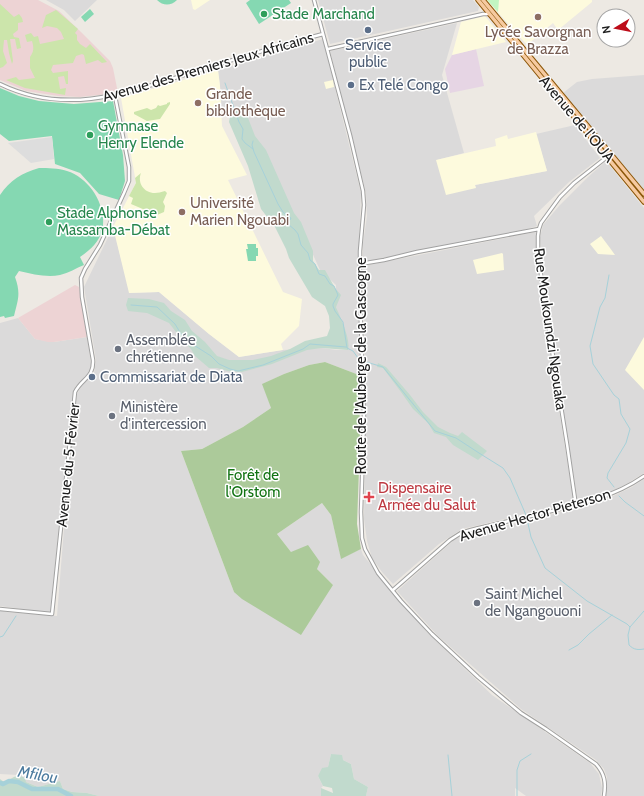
<svg xmlns="http://www.w3.org/2000/svg" width="644" height="796" font-family="Cabin,sans-serif">
<style>
.residential{fill:#dbdada}
.commercial{fill:#edd3d4}
.industrial{fill:#e6d5e4}
.education{fill:#fdfadd}
.grass{fill:#cce5ab}
.forest{fill:#acca9a}
.wetland{fill:#c1dacd}
.park{fill:#c2f5c2}
.pitch{fill:#85d8b2}
.parking{fill:#ddd}
.lines{fill:none;stroke-linecap:round;stroke-linejoin:round}
.stream{stroke:#a6d1d9;stroke-width:1}
.river{stroke:#a6d1d9;stroke-width:4.5}
.minor-casing{stroke:#a1a1a1;stroke-width:4.5}
.major-casing{stroke:#8c5709;stroke-width:5.5}
.minor{stroke:#fff;stroke-width:2.5}
.major{stroke:#f6caa0;stroke-width:3.5}
.leisure-dot{fill:#2e9e5b;stroke:#fff;stroke-width:1.5}
.education-dot{fill:#8d6e63;stroke:#fff;stroke-width:1.5}
.service-dot{fill:#5c6f8a;stroke:#fff;stroke-width:1.5}
.worship-dot{fill:#6b7280;stroke:#fff;stroke-width:1.5}
.health-dot{fill:#e0444e;stroke:#fff;stroke-width:1.5}
.labels{text-anchor:middle;stroke-width:3;stroke-linejoin:round;paint-order:stroke}
.leisure-label{font-size:15px;fill:#27864d;stroke:#fff;text-anchor:start}
.education-label{font-size:15px;fill:#785e54;stroke:#fff;text-anchor:start}
.service-label{font-size:15px;fill:#4e5e75;stroke:#fff;text-anchor:start}
.street-label{font-size:15px;fill:#1d1d1d;stroke:#fff}
.worship-label{font-size:15px;fill:#5b616d;stroke:#fff;text-anchor:start}
.park-label{font-size:15px;fill:#127313;stroke:#fff}
.health-label{font-size:15px;fill:#be3a42;stroke:#fff;text-anchor:start}
.water-label{font-size:16px;font-style:italic;fill:#4c7b9f;stroke:#fff}
</style>
<rect width="100%" height="100%" fill="#ede9e3"/>
<!-- residential -->
<path class="residential" d="M46,0H97L75,21L64,10Z
M318,0H473L479,7L478,11L330,44Z
M457,23L442,75L464,153L437,160L476,188L475,185L547,171L536,134L575,125L600,158L569,182L534,216L537,226L524,230L363,262V243L367,216L366,193L330,51Z
M323,39L361,193L358,275L360,355L359,375L325,362L309,365L284,374L263,384L271,408L243,427L202,449L181,451L234,592L333,585L317,569L291,552L277,534L322,503L331,515L341,558L361,549L363,555L427,632L492,695L590,763L599,774L602,788L601,796H526L515,788V796H366L368,787L354,779L351,764L331,754L328,767L318,776L323,786L321,788V796H99L87,793L72,792L63,789L60,781L38,787L26,782L18,775L0,774V610L6,612L57,616L66,503L77,394L82,385L94,373L96,360L84,287L113,227L130,293L159,292L209,334L239,357L282,350L322,348L337,350H348L336,307V285L320,270L300,226L270,180L243,106L222,112L220,86L218,70Z
M644,75V190L563,93L577,82L592,79Z
M606,161L644,208V473L628,483L607,494L578,503L560,391L541,257L540,237L543,225L559,206L588,177Z
M536,232V244L547,334L574,503L462,529L439,544L393,584L382,572L372,558L367,541L364,519L366,393L363,279V266Z
M18,318L35,339L54,342L87,337L91,363V368L85,378L76,386L73,392L50,613L0,606V323Z
M644,479V796H606L607,791V777L604,769L596,760L521,709L438,636L397,591L455,539L463,536L585,506L607,499L632,487Z"/>
<!-- commercial -->
<path class="commercial" d="M0,0H38L59,11L81,32L110,61L113,68L118,93L80,97L58,96L26,91L0,80Z
M75,285L79,287L87,337L54,342H48L35,339L18,318Z"/>
<!-- industrial -->
<path class="industrial" d="M476,49L484,86L450,93L445,69L452,55Z"/>
<!-- education -->
<path class="education" d="M191,0H210L195,10L193,9Z
M487,0H592V2L558,30L553,23L527,45Z
M485,16L506,42L452,55L461,22Z
M218,70L220,86L222,126L247,175L228,180L283,292L302,299L299,326L281,344L283,350L239,357L209,334L159,292L129,293L113,227L136,183L121,98Z
M333,80L334,87L326,89L324,82Z
M536,132L547,171L475,185L476,188L446,195L436,160L496,146L495,139L507,135L508,139Z
M601,236L610,248L615,255L598,254L590,244Z
M502,253L503,254L504,270L477,274L473,260Z
M644,337V390L625,370Z"/>
<!-- grass -->
<path class="grass" d="M0,4L14,17L19,14L22,18L23,22L18,23V30L13,34L14,37L19,38L21,48L17,49L15,39H10L13,61L12,64L9,53L7,40H4L3,51L7,63L3,67L0,68Z
M56,10L78,29L75,33L77,35V40L80,44L86,48L90,44L107,62L102,63L98,60L86,64L84,55L82,54L76,56L73,63L53,65L51,70L53,73L68,71V84H66L64,76L58,77L60,89L66,88L65,95L25,88L6,80L16,77L19,80L35,78L30,68V57C34,51 34,48 32,41L27,42L25,35L31,33L34,37L38,36L40,44L64,39L61,32L57,28L47,26L42,28L46,15Z
M170,102V104L160,119L147,121L134,114V112L147,108L151,110L156,108L158,105L160,106L167,104V103Z
M141,173C137,183 144,193 155,193C158,193 161,192 165,191L167,193L163,202L165,206L164,212L157,215L131,204L133,198L129,196L136,183L135,178Z"/>
<!-- forest -->
<path class="forest" d="M325,362L359,375L360,442L357,524L361,549L341,559L331,515L322,503L277,534L291,552L308,545L320,562L317,569L333,585L301,635L242,599L234,592L181,451L202,449L243,427L271,408L262,384L284,374L309,365Z"/>
<!-- wetland -->
<path class="wetland" d="M243,105L255,136L266,150L294,213L301,222L313,251V261L319,270H325L335,288L341,295L336,307C340,317 351,339 348,350L322,348L307,350L272,364L242,372L228,371L217,368H209L195,356L191,349L180,337L169,323L147,313L128,311L126,305L128,298L149,299L164,303L171,311L185,320L192,331L205,342L217,356L229,360H253L271,356L290,349L305,341L327,336L330,328L329,316L325,306L312,297L289,258L286,249L275,227L261,209L248,166L229,122L231,111Z
M378,363L386,367L410,395L423,412L438,427L450,433L458,436L462,432L487,451L478,460L453,445L446,437L434,433L428,423L413,409L401,392L383,368L377,367Z
M331,754L342,755L343,760L351,764L354,779L368,787L366,796H321V788L333,793L332,788L323,786L318,776L322,768L328,767Z
M18,775L25,778L26,782L38,787L60,781L63,789L72,792L87,793L99,796H0V779L4,782Z"/>
<!-- park -->
<path class="park" d="M487,0H499L498,12Z"/>
<!-- pitch -->
<path class="pitch" d="M157,0H177C171,6 163,6 157,0Z
M250,0H289L291,3L259,24L246,3Z
M90,9L94,14L85,22L81,17Z
M0,88L19,96L39,101L74,104L113,101L123,155L125,181L119,200L99,194L80,173L55,164L52,136L9,141L0,134Z
M39,168C48,168 58,168 67,171C90,178 108,207 102,231C99,242 90,250 80,257L84,265C76,268 69,273 60,275C47,278 33,274 19,271L15,277C21,294 18,299 14,316L5,318L4,316L0,317V195C10,180 22,173 39,168Z
M247,244H256V248H258V256H256V261H248L246,249H248Z"/>
<!-- parking -->
<path class="parking" d="M52,137L54,159L31,163L8,143Z"/>
<g class="lines">
<!-- stream -->
<path class="stream" d="M225,83L239,122L243,129L242,139L245,143L253,149
M253,141L252,145L254,152L278,204L283,212L286,215L290,217L291,219L287,221L288,224L295,230L298,234L301,245L308,253L310,260L315,264L319,274L325,276L330,284L334,286L338,295L333,304V306L335,311L343,322L347,348L353,351L358,358L363,361L383,367L435,431L456,438L479,453L503,468L510,478L526,515
M609,275L605,298L600,307L590,346L593,364L614,395L619,399L621,414L630,429L626,443L608,473L607,478L614,487
M131,305L157,307L175,324L181,334L189,342L211,356L219,364L230,369L238,371L263,365L303,349L310,344L346,347
M619,496L625,502L644,516
M527,519L531,537L545,568L587,601L627,624L630,627L628,635L629,645C634,650 638,650 644,649
M630,627L644,611
M0,637L3,636L16,616
M569,650L578,645L589,634L612,615
M448,755L452,796
M517,796V770L520,761L531,754"/>
<!-- river -->
<path class="river" d="M0,783L3,784L9,781L18,782L32,789H58L71,796"/>
<!-- minor casing -->
<g class="minor-casing">
<path id="minor" d="M314,0L350,135L363,191L364,205L360,251V295L364,418L361,512L362,538L365,549L378,573L401,601L432,634L478,677L521,713L546,729L596,764C605,774 606,783 604,796
M328,49L483,14H489
M0,84C70,118 135,90 203,69C243,57 283,44 323,34
M360,264L384,260L417,252L539,229
M576,506L567,444L552,350L539,261L538,249V236L539,229L541,223L560,197L574,183L607,157
M393,590L450,540L461,533L471,530C495,524 519,519 543,513C578,505 614,497 644,476
M0,609L52,614L75,392C82,378 94,378 93,360L82,297L81,278L85,269L100,245L124,193L129,181V167L115,96"/>
</g>
<!-- major casing -->
<g class="major-casing">
<path id="major" d="M478,0L644,202
M483,0L644,194"/>
</g>
<!-- minor -->
<use href="#minor" class="minor"/>
<!-- major -->
<use href="#major" class="major"/>
</g>
<!-- markers -->
<g class="leisure-dot">
<circle cx="264" cy="14" r="4"/>
<circle cx="90" cy="135" r="4"/>
<circle cx="49" cy="222" r="4"/>
</g>
<g class="education-dot">
<circle cx="538" cy="17" r="4"/>
<circle cx="198" cy="103" r="4"/>
<circle cx="182" cy="212" r="4"/>
</g>
<g class="service-dot">
<circle cx="368" cy="30" r="4"/>
<circle cx="351" cy="85" r="4"/>
<circle cx="92" cy="377" r="4"/>
</g>
<g class="worship-dot">
<circle cx="118" cy="349" r="4"/>
<circle cx="112" cy="416" r="4"/>
<circle cx="477" cy="603" r="4"/>
</g>
<path class="health-dot" d="M367 491h4v4h4v4h-4v4h-4v-4h-4v-4h4z"/>
<g class="labels">
<!-- leisure labels -->
<g class="leisure-label">
<text x="272" y="19">Stade Marchand</text>
<text x="98" y="131">Gymnase<tspan x="98" dy="17">Henry Elende</tspan></text>
<text x="57" y="218">Stade Alphonse<tspan x="57" dy="17">Massamba-Débat</tspan></text>
</g>
<!-- education labels -->
<g class="education-label">
<text x="538" y="37" text-anchor="middle">Lycée Savorgnan<tspan x="538" dy="17">de Brazza</tspan></text>
<text x="206" y="99">Grande<tspan x="206" dy="17">bibliothèque</tspan></text>
<text x="190" y="208">Université<tspan x="190" dy="17">Marien Ngouabi</tspan></text>
</g>
<!-- service labels -->
<g class="service-label">
<text x="368" y="50" text-anchor="middle">Service<tspan x="368" dy="17">public</tspan></text>
<text x="359" y="90">Ex Telé Congo</text>
<text x="100" y="382">Commissariat de Diata</text>
</g>
<!-- street labels -->
<g class="street-label">
<text transform="translate(208 67) rotate(-16)" y="5">Avenue des Premiers Jeux Africains</text>
<text transform="translate(577 119) rotate(50)" y="5">Avenue de l'OUA</text>
<text transform="translate(550 329) rotate(82)" y="5">Rue Moukoundzi Ngouaka</text>
<text transform="translate(361 366) rotate(-90)" y="5">Route de l'Auberge de la Gascogne</text>
<text transform="translate(68 465) rotate(-84)" y="5">Avenue du 5 Février</text>
<text transform="translate(535 515) rotate(-16)" y="5">Avenue Hector Pieterson</text>
</g>
<!-- worship labels -->
<g class="worship-label">
<text x="126" y="345">Assemblée<tspan x="126" dy="17">chrétienne</tspan></text>
<text x="120" y="412">Ministère<tspan x="120" dy="17">d'intercession</tspan></text>
<text x="485" y="599">Saint Michel<tspan x="485" dy="17">de Ngangouoni</tspan></text>
</g>
<!-- park labels -->
<g class="park-label">
<text x="253" y="480">Forêt de<tspan x="253" dy="17">l'Orstom</tspan></text>
</g>
<!-- health labels -->
<g class="health-label">
<text x="378" y="493">Dispensaire<tspan x="378" dy="17">Armée du Salut</tspan></text>
</g>
<!-- water labels -->
<g class="water-label">
<text transform="translate(38 774) rotate(10)" y="6">Mfilou</text>
</g>
</g>
<!-- north arrow -->
<g transform="translate(616 28) rotate(260)"><circle r="19" fill="#ffffff" stroke="#a5a5a5"/>
<path d="M0-3L7 15L0 10L-7 15Z" fill="#bd0c19"/>
<text y="-6" font-size="11" font-weight="bold" text-anchor="middle" fill="#1d1d1d">N</text>
</g>
</svg>
